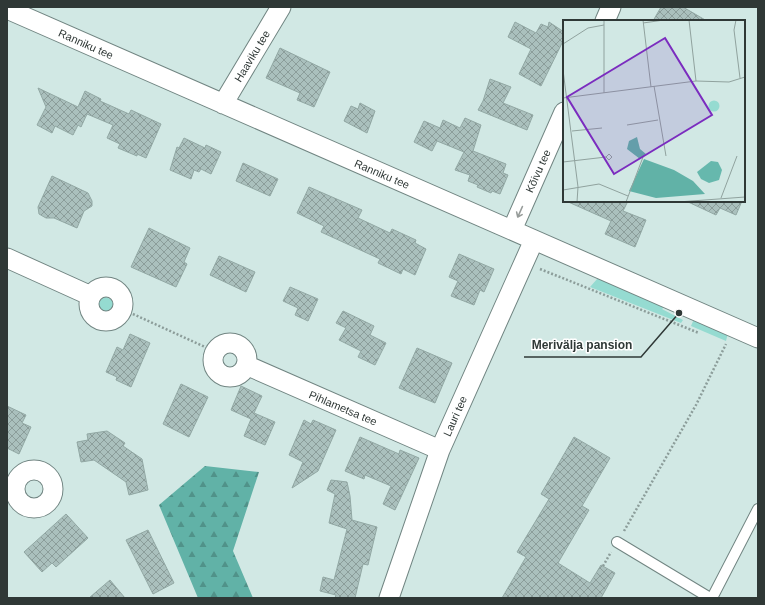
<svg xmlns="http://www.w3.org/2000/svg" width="765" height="605" font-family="Arial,sans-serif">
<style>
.green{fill:#95dbd1}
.forest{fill:url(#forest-firs)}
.building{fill:url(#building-cross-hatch);stroke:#92a8a4}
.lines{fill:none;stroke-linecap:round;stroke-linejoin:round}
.service-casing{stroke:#718582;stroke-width:12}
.minor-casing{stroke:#718582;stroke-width:21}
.path{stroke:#8c9d9a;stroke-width:2.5;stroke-dasharray:2 2;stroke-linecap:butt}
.service{stroke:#fff;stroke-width:10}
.minor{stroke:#fff;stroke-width:19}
.oneway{stroke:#979c9a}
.labels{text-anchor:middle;stroke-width:3;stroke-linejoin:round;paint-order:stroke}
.street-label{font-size:11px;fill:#2f3836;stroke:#fff}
.inset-road{fill:none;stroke:#90a29e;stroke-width:1}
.view{fill:#7b2cbf;fill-opacity:0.15;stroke:#7b2cbf;stroke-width:2}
.inset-edge{fill:none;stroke:#2f3836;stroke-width:2}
.leader{fill:none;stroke:#2f3836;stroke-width:1.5}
.callout-dot{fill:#2f3836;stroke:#fff;stroke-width:1.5}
.callout-label{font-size:12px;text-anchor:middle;font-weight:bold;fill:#2f3836;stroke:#fff;stroke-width:3;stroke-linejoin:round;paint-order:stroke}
</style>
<defs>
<pattern id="forest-firs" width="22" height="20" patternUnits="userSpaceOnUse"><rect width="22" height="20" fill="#61b2a7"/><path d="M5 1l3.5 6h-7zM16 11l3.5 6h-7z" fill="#509289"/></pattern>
<pattern id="building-cross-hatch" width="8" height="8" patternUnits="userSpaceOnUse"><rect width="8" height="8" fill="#aac0bd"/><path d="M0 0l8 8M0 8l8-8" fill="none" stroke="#8b9d9a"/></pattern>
</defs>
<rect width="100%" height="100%" fill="#d1e8e4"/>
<!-- green -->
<path class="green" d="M598,278L665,306L662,309L683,320L681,323L590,287Z
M101,295L117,302C114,324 87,312 101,295Z
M694,319L728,333L726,341L691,326Z"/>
<!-- forest -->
<path class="forest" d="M205,466L259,472L233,551L253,598H198L159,505Z"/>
<!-- building -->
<path class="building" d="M661,7H683L707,21H653Z
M515,22L536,33L541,24L548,27L549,22L564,32V39L541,86L519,74L531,49L508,37Z
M280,48L330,72L314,107L297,100L300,93L266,78Z
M490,79L511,87L503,103L533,115L527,130L478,110L483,101Z
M38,88L78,107L85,91L101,99L100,101L129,114L131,110L161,124L146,158L137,154V156L118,148L120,144L107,138L113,125L87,114L81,127L78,125L73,135L55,126L52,133L37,125L46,107Z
M360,103L375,111L367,133L344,121L351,106L358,109Z
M465,118L481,125L473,151L506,164L503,173L508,175L500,194L492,191L491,193L477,187L478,185L468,181L470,175L455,170L464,152L437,141L432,151L414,142L424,121L440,128L443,120L460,128Z
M184,138L205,148L206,145L221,152L211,174L201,169L199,172L194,170L191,179L170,170L177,147L179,148Z
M243,163L278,179L270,196L236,181Z
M52,176L88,193L92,201V206L84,211L77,228L54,218H46L39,214L38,207Z
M309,187L362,210L358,218L390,233L392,229L416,240L415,243L426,249L415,275L403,269L401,274L378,263L380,259L321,232L324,226L297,213Z
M566,201H628L623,211L646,220L635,247L605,234L611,221Z
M686,201H742L736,215L720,208L716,215Z
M149,228L190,248L184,262L187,264L176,287L131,267Z
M459,254L494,269L484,292L480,290L474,305L451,296L458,281L449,277Z
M219,256L255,272L246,292L210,275Z
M290,287L318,299L308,321L295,315L298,308L283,301Z
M343,311L374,326L370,335L386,343L375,365L358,357L361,351L339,340L346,328L336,323Z
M130,334L150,343L131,387L116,380L117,377L106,372L117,347L123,350Z
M417,348L452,363L435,403L399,388Z
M181,384L208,397L189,437L163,424Z
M241,386L262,396L254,413L275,422L265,445L244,436L251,419L231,410Z
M7,406L26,415L22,423L31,427L19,454L7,448Z
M304,420L311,424L313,420L336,430L318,471L292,488L303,462L289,455Z
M107,431L125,443L123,446L142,459L148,490L129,495L126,482L94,460L81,462L77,442L88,440L87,434Z
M360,437L399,454L400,450L419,458L395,510L383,504L391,486L365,475L364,479L345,471Z
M574,437L610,458L582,506L589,510L558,563L590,583L601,565L615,573L601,598H502L526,557L517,552L549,499L541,494Z
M331,480L347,482L350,496L352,520L377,527L368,565L363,564L355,598H335L336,595L320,591L323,577L334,580L347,529L329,523L335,494L327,490Z
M66,514L88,538L56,567L52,563L42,572L24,552Z
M148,530L174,583L153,594L126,540Z
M110,580L125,598H89Z"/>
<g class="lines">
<!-- service casing -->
<g class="service-casing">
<path id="service" d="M617,542L710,598
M712,598L758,509"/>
</g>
<!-- minor casing -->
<g class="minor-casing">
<path id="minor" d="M7,9L758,338
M605,21L611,7
M223,104L281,7
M512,230L564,112
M7,258L91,296
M89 304a17 17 0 1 1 34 0a17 17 0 1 1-34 0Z
M213 360a17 17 0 1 1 34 0a17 17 0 1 1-34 0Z
M246,365L440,450
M15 489a19 19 0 1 1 38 0a19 19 0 1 1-38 0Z
M389,598L440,450L534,240"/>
</g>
<!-- path -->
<path class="path" d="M540,269L699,333
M122,309L216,352
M624,531L696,405L726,344
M603,566L611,552"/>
<!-- service -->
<use href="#service" class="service"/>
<!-- minor -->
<use href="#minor" class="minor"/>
</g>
<!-- one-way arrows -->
<defs><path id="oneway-shaft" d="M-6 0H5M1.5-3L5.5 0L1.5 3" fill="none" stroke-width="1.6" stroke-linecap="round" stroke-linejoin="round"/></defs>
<use class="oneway" href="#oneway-shaft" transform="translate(520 212) rotate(114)"/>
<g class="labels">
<!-- street labels -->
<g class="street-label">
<text transform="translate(86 44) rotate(24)" y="4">Ranniku tee</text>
<text transform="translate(252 56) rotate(-59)" y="4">Haaviku tee</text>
<text transform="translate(538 171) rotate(-66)" y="4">Kõivu tee</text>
<text transform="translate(382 174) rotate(23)" y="4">Ranniku tee</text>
<text transform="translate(343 408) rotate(23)" y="4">Pihlametsa tee</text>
<text transform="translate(455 416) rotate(-66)" y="4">Lauri tee</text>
</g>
</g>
<!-- overview -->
<g transform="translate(563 20)">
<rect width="182" height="182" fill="#d1e8e4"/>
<path d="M145.5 86a5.5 5.5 0 1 1 11 0a5.5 5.5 0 1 1-11 0Z" fill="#95dbd1"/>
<path d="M74,117L77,129L83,134L77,139L64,129L66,121ZM81,139L111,150L130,161L142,174L93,178L66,171Z" fill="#61b2a7"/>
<path d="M148,141L155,142L159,150L156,160L146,163L138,159L134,152Z" fill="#66b8ad"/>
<path class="inset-road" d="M41,0V73M80,0L88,67M126,0L133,61M173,0L171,10L177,58M80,3L101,0M0,24L25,8L41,5M0,50L15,167L14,182M91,66L103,136M0,78L133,61L166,62L182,57M64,105L95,100M9,111L39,108M0,142L43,137L46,140L49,137L46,134L43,137M0,170L36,164L65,176M158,178L174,136M63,182L80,137M115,182L182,177"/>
<path class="view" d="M102,18L149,95L51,154L4,77Z"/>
<rect width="182" height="182" class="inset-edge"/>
</g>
<!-- callouts -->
<path class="leader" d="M679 313L641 357H524"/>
<circle class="callout-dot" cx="679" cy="313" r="4"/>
<g class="callout-label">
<text x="582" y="349">Merivälja pansion</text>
</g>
<!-- border -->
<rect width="765" height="605" fill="none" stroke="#2f3836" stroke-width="16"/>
</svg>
